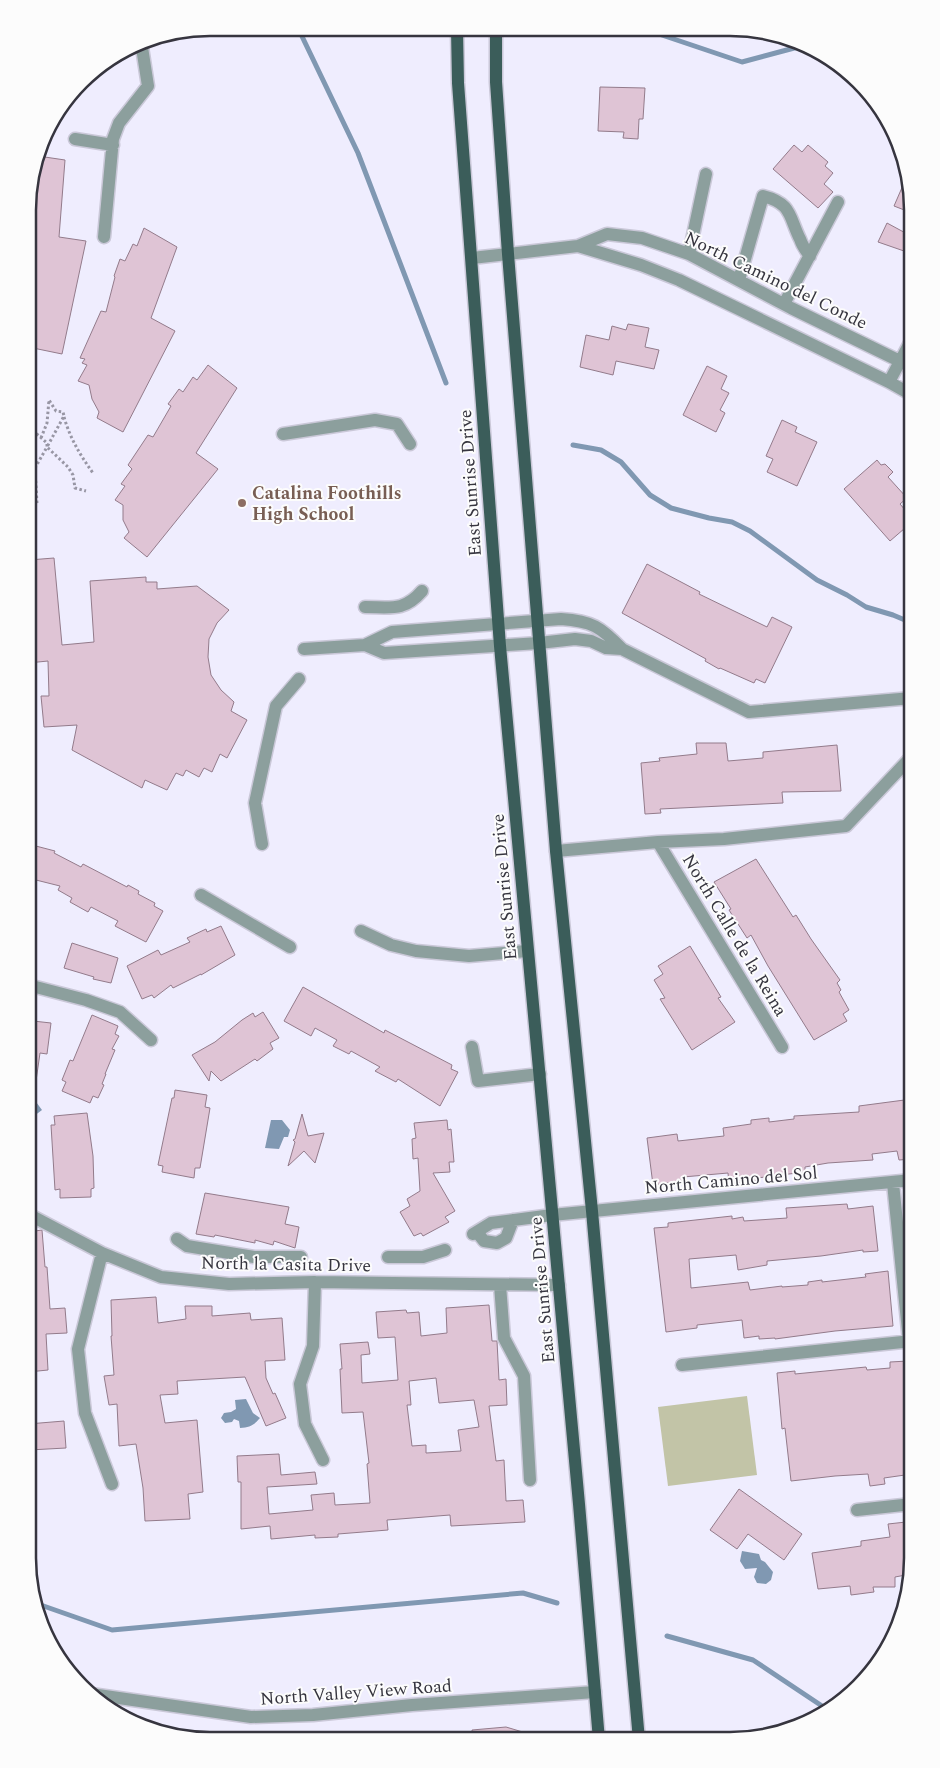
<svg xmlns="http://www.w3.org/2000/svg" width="940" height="1768" font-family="Spectral,serif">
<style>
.green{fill:#c2c4a7}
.water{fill:#8098b2}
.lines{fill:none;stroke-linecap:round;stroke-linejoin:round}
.stream{stroke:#8098b2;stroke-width:5}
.building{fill:#dfc4d5;stroke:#937b8b;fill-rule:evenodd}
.minor-casing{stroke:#cac8d8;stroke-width:15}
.major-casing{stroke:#cac8d8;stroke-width:15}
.path{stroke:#9896a4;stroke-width:3;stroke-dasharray:2.5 2.5;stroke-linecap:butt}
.minor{stroke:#8c9f9d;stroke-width:12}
.major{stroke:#3b5d5a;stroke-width:12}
.education-dot{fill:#8d6e63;stroke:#fcfcfc;stroke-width:2}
.labels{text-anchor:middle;stroke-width:4;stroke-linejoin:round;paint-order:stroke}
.street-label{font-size:18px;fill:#36353f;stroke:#fcfcfc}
.education-label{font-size:18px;font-weight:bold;fill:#785e54;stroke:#fcfcfc;text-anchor:start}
.rim{fill:none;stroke:#36353f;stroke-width:2.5}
</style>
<rect width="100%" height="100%" fill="#efedfe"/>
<!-- green -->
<path class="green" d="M747,1396L757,1475L668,1486L658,1407Z"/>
<!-- water -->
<path class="water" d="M28,1091L42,1110L34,1116L28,1110Z
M271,1120H282L290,1130L288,1137H284L279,1149L265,1148Z
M246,1399L253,1413L260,1418C253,1426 250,1427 240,1428L239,1421L234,1419L232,1422L225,1423L221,1418L224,1413L231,1412L236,1409L235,1400Z
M742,1551L759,1554L761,1560L765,1562L773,1572L771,1580L766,1584L757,1583L754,1577L757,1568L745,1569L740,1561Z"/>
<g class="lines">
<!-- stream -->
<path class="stream" d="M298,28L358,153L446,383
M647,30L742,62L798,47
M573,445L601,450L621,462L650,495L671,508L709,518L732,522L750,531L817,580L847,595L866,607L893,615L912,623
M35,1603L112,1630L523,1593L557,1603
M667,1636L753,1660L828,1710"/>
</g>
<!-- building -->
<path class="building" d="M600,87L645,88L643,119H639L638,139L623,138L624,132L598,131Z
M794,145L802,152L808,145L828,162L825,166L833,173L824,184L833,192L818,208L773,169Z
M38,156L65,160L59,237L86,241L62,354L33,348L35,339L29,334V186Z
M907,176L912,210V213L894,206Z
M887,223L911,236L904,251L878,242Z
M144,228L177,247L151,318L175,331L123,432L97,418L99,412L92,399L89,385L78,381L87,365L82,363L85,359L80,358L101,311L106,312L115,277L114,276L120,259L125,261L133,244L137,246Z
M628,324L649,328L645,347L659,350L654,369L616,361L613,375L580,367L586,335L609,340L612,326L626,330Z
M208,365L237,388L196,453L218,469L147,557L124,538L129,532L123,520V505L115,500L125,486L121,484L132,469L128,465L148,435L153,437L171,406L168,404L179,389L183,392L193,377L197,380Z
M707,366L727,376L721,389L729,393L720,410L725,413L716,432L683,415Z
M782,420L797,427L795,432L817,442L797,486L767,472L773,459L766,456Z
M877,460L881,465L885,464L893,472L888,477L907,498L900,504L912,518V522L890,541L844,489Z
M54,558L62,645L94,642L90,581L146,577V582H157V589L197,586L229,610L217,623L209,639L208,657L211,675L221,690L234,702L231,711L247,720L227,758L220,754L212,772L204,768L199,777L186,770L183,776L176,773L167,790L145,780L142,788L72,750L77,725L44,727L41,696H49L48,661L28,663L29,560Z
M647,564L700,592L699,594L767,627L772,617L792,627L765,683L756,679L754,683L720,668L719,669L705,661L706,659L622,613Z
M696,743H726L728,761L763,758V752L837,745L841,791L782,792L783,803L660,809L661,813L645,814L641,763L660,761L659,758L697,754Z
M32,845L55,851L54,853L81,867L83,864L127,887L128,885L139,891L138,894L155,903L154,906L163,911L146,942L115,926L118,921L91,907L88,912L70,902L72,898L58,890L60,886L28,878V853H30Z
M756,859L793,917L796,915L811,939L840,980L837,983L841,990L839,992L849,1010L843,1014L847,1021L814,1040L768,966L751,935L747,938L729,910L731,909L714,882Z
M221,926L235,955L201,975V974L173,988L171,985L154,998L152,995L142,999L127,966L158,950L161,955L190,942L187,938L206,929L207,932Z
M72,943L118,958L111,983L93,979L94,977L64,968Z
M690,946L721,997L718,998L735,1022L692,1050L660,999L665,998L654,980L663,974L658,966Z
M303,987L384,1033L385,1030L452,1065L451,1069L458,1072L440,1106L398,1079L396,1082L375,1071L380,1067L351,1051L349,1054L333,1046L337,1040L315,1028L311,1036L284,1021Z
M263,1012L279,1038L270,1043L273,1049L257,1061L255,1059L221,1081L211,1071L209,1081L192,1055L215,1042L242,1020L253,1013L255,1017Z
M92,1015L118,1026L115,1034L119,1036L112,1049L115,1050L105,1074H106L102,1084L104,1085L98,1098L93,1096L90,1103L62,1091L66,1082L62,1080L70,1060L73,1061Z
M33,1021L51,1023L47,1054L40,1053L36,1081L28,1080V1036H31Z
M175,1090L207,1095L205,1107L210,1108L200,1168H195L194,1178L162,1172L163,1166L158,1165L172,1098H174Z
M912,1099V1159L899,1160L897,1151L872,1154L873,1160L828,1163L805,1167V1172L757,1178L758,1180L729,1184L728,1173L683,1177V1181L653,1185L647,1138L677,1134L678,1141L724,1136L723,1128L751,1124V1120L769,1118V1122L794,1119V1116L859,1112V1106Z
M87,1113L93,1156L94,1188L91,1189V1197L60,1198V1189L55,1190L51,1125H55L54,1116Z
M302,1114L308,1136L324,1133L315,1163L304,1151L288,1166L295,1142L293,1140L295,1139Z
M447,1120L448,1130L451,1129L454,1162H449L450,1172L433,1173L455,1211L445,1217L449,1222L423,1236L421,1233L414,1236L400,1212L410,1206L407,1199L420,1191L418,1158L413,1159L412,1139L416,1138L414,1123Z
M205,1193L289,1207L285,1224L299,1227L295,1248L274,1241L273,1245L255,1240V1243L215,1235L214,1237L196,1234Z
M847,1204L848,1209L873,1206L878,1251L863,1252V1250L821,1256L767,1261V1265L738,1270L736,1255L689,1259L691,1288L748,1282L750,1290L782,1286V1287L808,1285V1282L822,1280V1282L866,1277L865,1274L888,1271L893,1326L835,1331L775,1339V1338L759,1339V1336L744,1338L742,1320L697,1325V1328L666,1332L654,1228L668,1227V1223L732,1216V1219L743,1217L744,1221L787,1218L786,1208Z
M42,1230L45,1267H47L50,1309L65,1308L67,1333L46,1334L48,1370L28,1372V1311L35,1310L32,1262H28V1232Z
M156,1297L158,1323L186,1319L185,1306H212V1316L250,1313L251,1320L282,1318L285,1360L265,1361L266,1378L273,1394L275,1393L286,1418L266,1426L245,1377L177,1381L178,1394L160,1395L165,1423L197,1420L203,1492L188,1494L190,1519L145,1521L143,1488L136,1444L119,1446L117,1404L109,1405L104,1376L114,1375L111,1336H112L111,1300Z
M489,1305L492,1341H497L499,1380L506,1379L507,1405L489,1406L496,1461L504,1460L506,1501L523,1500L525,1522L451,1526L450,1515L387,1520L388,1530L338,1534V1537L315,1538V1535L271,1539L270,1526L241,1529V1482H238L237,1456L279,1454L281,1475L315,1472L317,1484L267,1487L269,1514L313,1510L311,1495L334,1493L335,1505L370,1503L367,1464L369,1463L363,1412L342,1413L340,1369H342L340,1344L368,1342L370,1354L361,1355L362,1383L398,1380L395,1337L378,1338L376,1312L406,1310L407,1313L419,1312L421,1336L447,1333L446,1308ZM436,1378L439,1403L474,1400L479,1427L458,1430L461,1451L426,1453V1445L412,1446L407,1405H411L409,1381Z
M908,1361V1365L912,1364V1474L884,1478L885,1484L870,1486L868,1474L835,1476L791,1481L785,1428L782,1429L777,1373L795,1371V1374L866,1367L867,1370L890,1368V1362Z
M64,1421L66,1448L29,1450L28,1424Z
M739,1489L802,1534L784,1560L748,1534L737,1549L710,1530Z
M906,1522L907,1529H912V1570L911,1574L895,1577V1587H873L874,1592L851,1595L850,1586L818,1589L812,1553L861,1546V1541L890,1537L888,1524Z
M506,1727L536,1736L535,1740H473L472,1730Z"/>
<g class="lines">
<!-- minor casing -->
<g class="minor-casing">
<path id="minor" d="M75,139L113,145
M104,237L113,139L119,123L148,86L141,41
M578,246L641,265L679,280L889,382L912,395
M689,254L706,174
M472,258L578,246L607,234L642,238L689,254L791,308L912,367
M739,280L763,196C792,203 789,217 800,239C802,245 806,251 810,256
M784,304L838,202
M889,382L912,339
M283,434L375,420L397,424L410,444
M365,607C390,607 404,612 422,591
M561,619C592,621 601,627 622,649L606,648L591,641L575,639L539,643L384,653L365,645L392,632Z
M304,649L365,645
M622,649L749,712L912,698
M658,842L782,1047
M262,844L255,803L276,706L299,679
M556,851L658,842L724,839L846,826L912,756
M201,895L290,947
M361,931L391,945L416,951L469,956L527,951
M28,985L86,1000L120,1012L151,1040
M472,1047L478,1081L540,1074
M893,1183L909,1341
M28,1214L102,1253L161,1277L229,1284L315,1282L559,1285
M477,1232L484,1241L497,1243L506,1238L513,1220
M473,1234L491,1223L552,1215L912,1180
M177,1239L187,1246L254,1257H301
M102,1253L78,1349L85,1413L112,1484
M388,1257H423L445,1250
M315,1282L313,1346L300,1384L305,1424L323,1460
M500,1285L504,1338L524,1376L530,1480
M682,1365L912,1341
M857,1510L912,1504
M91,1694L251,1717L313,1715L412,1705L595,1692"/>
</g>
<!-- major casing -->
<g class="major-casing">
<path id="major" d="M457,29L458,83L500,646L579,1504L599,1740
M496,29V82L508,254L556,851L592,1211L639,1740"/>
</g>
<!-- path -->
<path class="path" d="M64,417C70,438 80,455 93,473
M29,427L47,443V447L35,468L37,504
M41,438L47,423L49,400L56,411L63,412L64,416L47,447L68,467L73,475L75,488L86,491"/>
<!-- minor -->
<use href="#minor" class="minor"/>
<!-- major -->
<use href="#major" class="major"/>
</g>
<!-- markers -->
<circle class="education-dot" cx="242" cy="503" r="5"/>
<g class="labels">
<!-- street labels -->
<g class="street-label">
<text transform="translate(776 280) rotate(26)" y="6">North Camino del Conde</text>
<text transform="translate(470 483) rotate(-94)" y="6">East Sunrise Drive</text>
<text transform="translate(504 887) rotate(-95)" y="6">East Sunrise Drive</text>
<text transform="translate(735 935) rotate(59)" y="6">North Calle de la Reina</text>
<text transform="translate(731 1180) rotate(-5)" y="6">North Camino del Sol</text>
<text transform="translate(286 1264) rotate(1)" y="6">North la Casita Drive</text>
<text transform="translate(542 1290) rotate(-95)" y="6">East Sunrise Drive</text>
<text transform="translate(356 1692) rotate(-4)" y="6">North Valley View Road</text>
</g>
<!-- education labels -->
<g class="education-label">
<text x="252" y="499">Catalina Foothills<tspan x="252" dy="21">High School</tspan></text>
</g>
</g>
<!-- crop -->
<path d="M0 0H940V1768H0ZM210 36H730A174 174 0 0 1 904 210V1558A174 174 0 0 1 730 1732H210A174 174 0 0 1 36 1558V210A174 174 0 0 1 210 36Z" fill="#fcfcfc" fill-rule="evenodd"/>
<path class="rim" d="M210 36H730A174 174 0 0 1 904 210V1558A174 174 0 0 1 730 1732H210A174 174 0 0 1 36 1558V210A174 174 0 0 1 210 36Z"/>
</svg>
